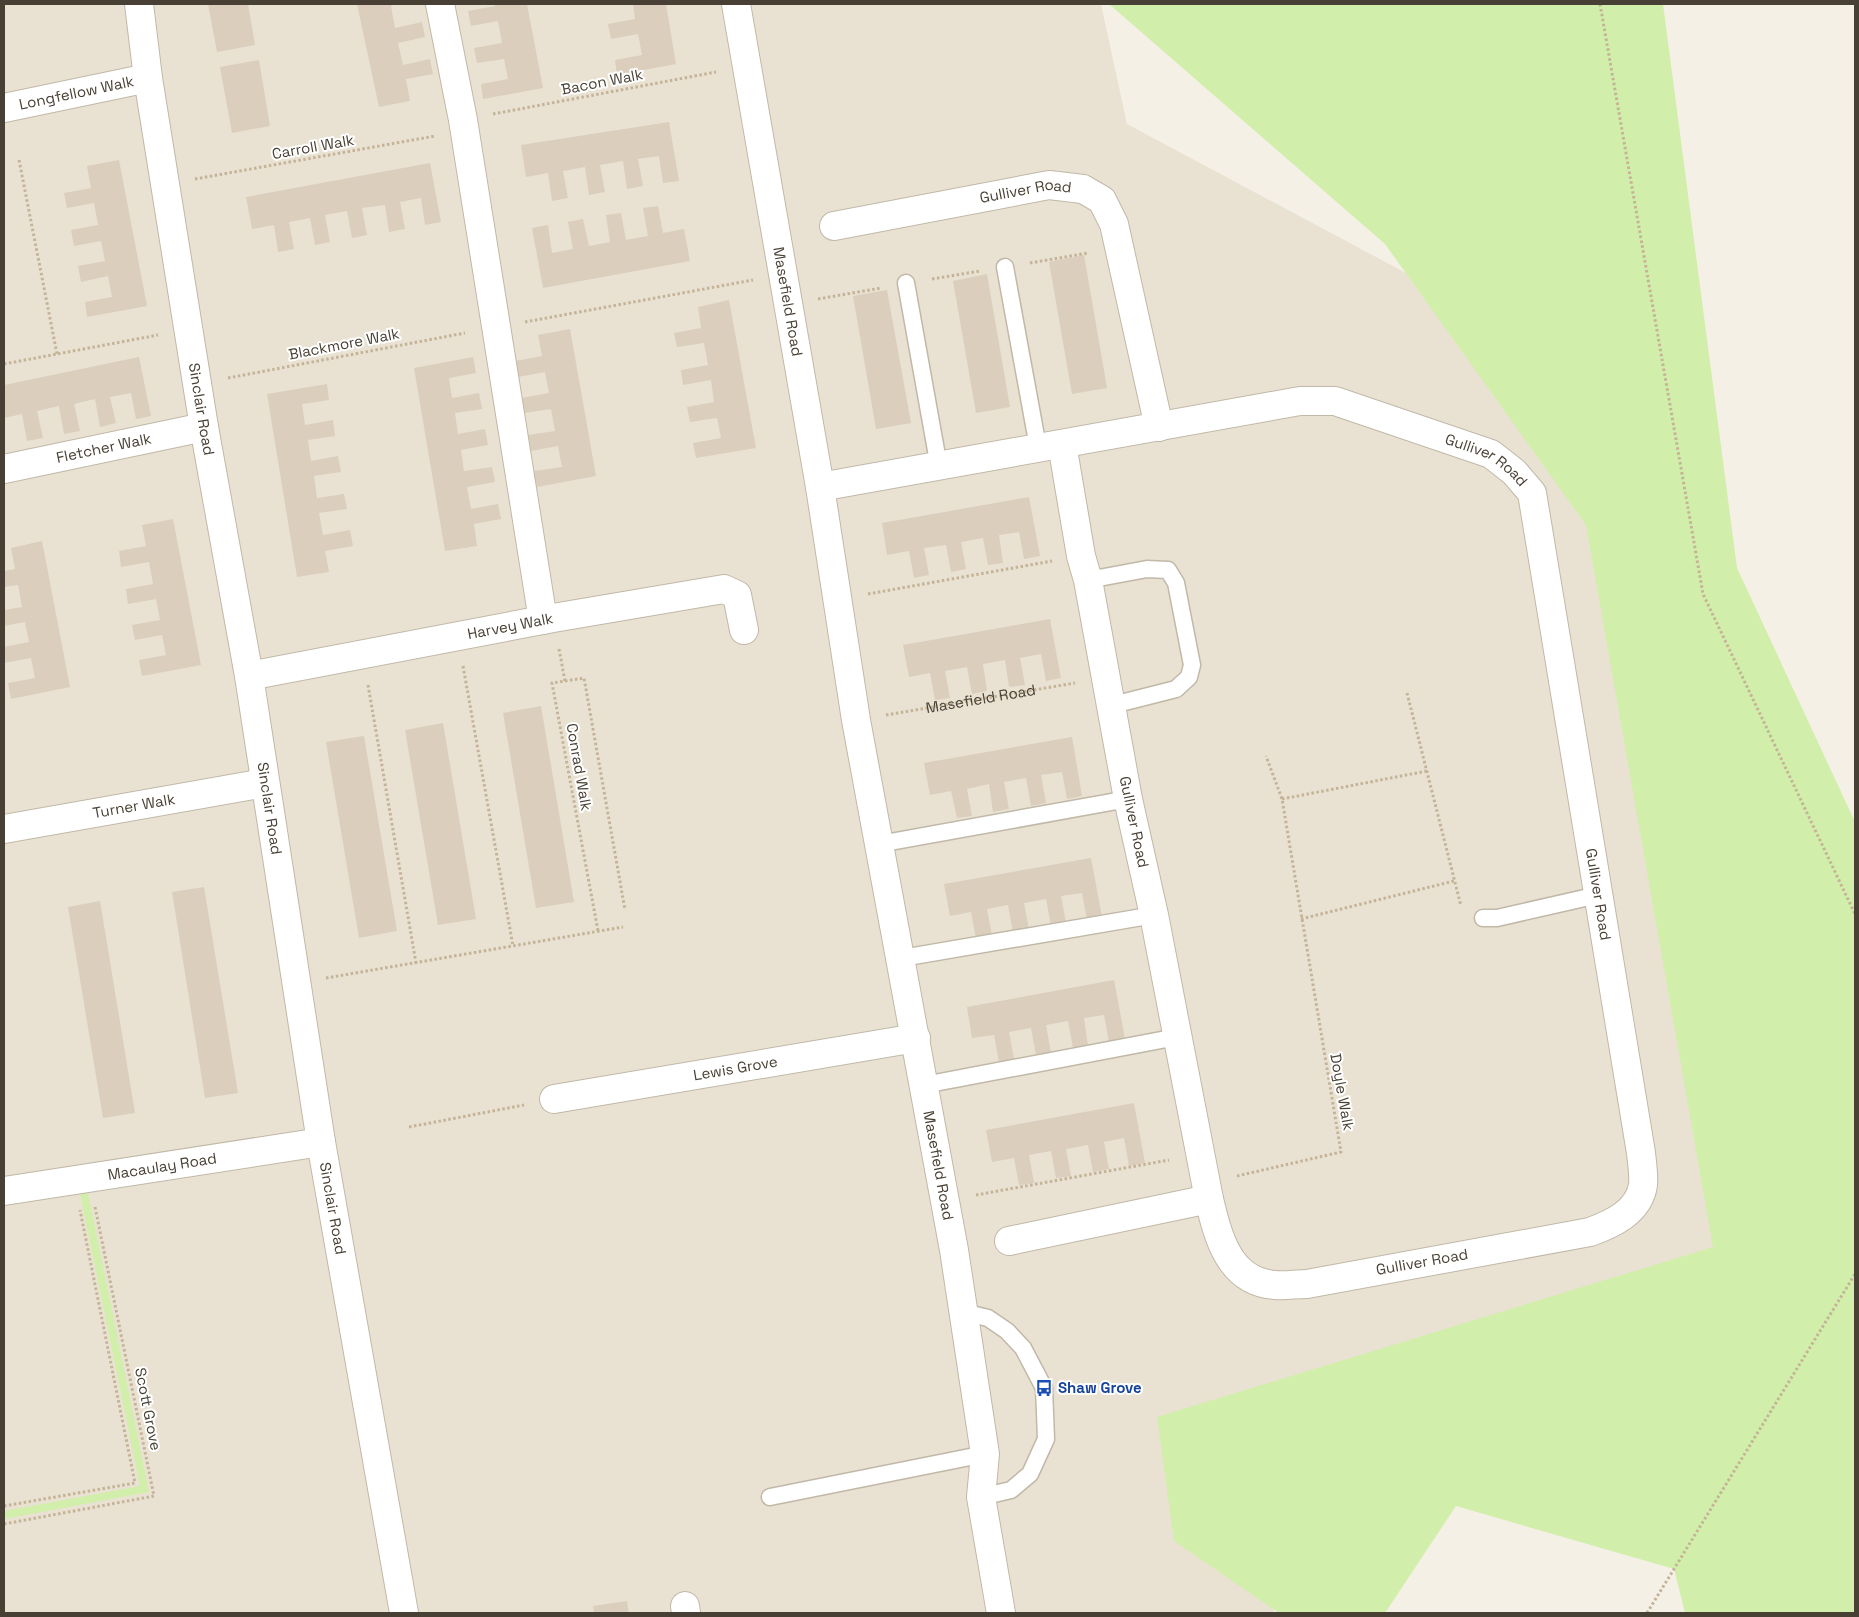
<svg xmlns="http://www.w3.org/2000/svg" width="1859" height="1617" font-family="'Space Grotesk',sans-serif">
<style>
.residential{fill:#e9e2d3}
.green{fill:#d1eeaa}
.building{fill:#dbcebd}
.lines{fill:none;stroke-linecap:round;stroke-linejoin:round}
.lane-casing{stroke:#c1b8a7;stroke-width:19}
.street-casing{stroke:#c1b8a7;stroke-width:30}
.path{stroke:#c5b397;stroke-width:3;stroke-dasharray:2.5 2.5;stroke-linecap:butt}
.lane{stroke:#fff;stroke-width:16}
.street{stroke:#fff;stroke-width:28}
.labels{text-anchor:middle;stroke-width:4;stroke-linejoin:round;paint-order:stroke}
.street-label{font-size:15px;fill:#484034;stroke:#fff}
.transit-label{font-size:15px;font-weight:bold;fill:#164399;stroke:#fff;text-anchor:start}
</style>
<rect width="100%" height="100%" fill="#f5f0e6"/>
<!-- residential -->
<path class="residential" d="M4,4H1101L1127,124L1597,375L1774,1246L1246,1410L1274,1613H4Z"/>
<!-- green -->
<path class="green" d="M1109,4H1663L1737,568L1855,822V1613H1685L1674,1569L1456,1506L1385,1613H1279L1174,1541L1157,1417L1713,1247L1586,525L1385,244Z
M86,1183L149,1492L4,1519V1511L140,1486L78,1184Z"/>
<!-- building -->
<path class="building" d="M208,4H248L255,45L217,52Z
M357,4H396L391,6L395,28L422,22L425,37L398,43L403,65L430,59L433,74L406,79L410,101L379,107Z
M495,4H527L543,88L483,99L481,84L508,79L504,59L477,63L474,48L502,43L498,21L471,26L468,11L495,6Z
M633,4H666L676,64L617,75L615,60L642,55L638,34L611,39L608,24L635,19Z
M259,60L270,126L232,133L220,67Z
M669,122L679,181L663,183L659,156L638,159L643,186L627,189L623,161L600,165L605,192L589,195L585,167L563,171L568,198L552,201L548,173L526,177L521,145Z
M119,160L147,306L87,317L85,302L112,297L108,276L81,282L78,266L105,261L101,241L74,246L71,230L98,225L94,203L67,208L64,193L91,188L87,166Z
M430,163L441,222L425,225L421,198L400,202L405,229L389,232L385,205L362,208L367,235L352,238L347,211L325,215L330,242L315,245L310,218L289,222L294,249L278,252L274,225L252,229L246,197Z
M658,206L663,233L684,229L690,261L543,288L532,228L548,225L552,253L573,249L568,222L583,219L589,246L610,242L606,215L621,213L626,240L648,236L643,208Z
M1084,255L1107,388L1072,394L1049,262Z
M987,274L1010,407L976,413L953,281Z
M887,290L911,423L876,429L853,296Z
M729,300L756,448L696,458L693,443L721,438L717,418L690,422L687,407L714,402L711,380L683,385L681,370L708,365L704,343L677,347L674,333L701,328L698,307Z
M570,329L596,476L537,487L534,471L562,467L558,446L531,451L528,435L555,431L551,409L524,413L521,398L549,393L545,372L518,377L515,361L542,356L538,335Z
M139,357L151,416L136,419L131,393L110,397L116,423L100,427L95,399L74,404L80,431L64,434L59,406L37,411L43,438L27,441L22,414L4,418V385Z
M473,357L476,373L449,378L452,398L479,393L482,409L455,413L458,434L485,429L488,445L461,450L464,471L492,467L495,482L467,487L471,509L498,504L501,519L474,524L477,546L445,551L414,368Z
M327,384L329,400L302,404L305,425L333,420L335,436L308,440L311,461L338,456L341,472L314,476L317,498L344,494L347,509L319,513L323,535L350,530L353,546L325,551L329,572L297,577L267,394Z
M1029,497L1040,556L1024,559L1019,532L999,535L1003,563L988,565L983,538L961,542L966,569L951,572L946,545L924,548L929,575L914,578L909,551L887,555L882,523Z
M173,519L201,665L142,676L139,660L166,655L162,635L135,640L132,625L160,620L156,599L128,604L126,589L153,584L149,562L121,567L119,551L146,546L142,525Z
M42,541L70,687L11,699L8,683L35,678L31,658L4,663V647L29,642L25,622L4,626V610L22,607L18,585L4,587V571L15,569L11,548Z
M1050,619L1061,678L1046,681L1041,654L1020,658L1025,685L1009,687L1005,660L983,664L987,691L972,694L967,667L945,671L950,698L935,700L930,673L909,677L903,645Z
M541,706L574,902L536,908L503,713Z
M443,723L476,919L438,925L405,730Z
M364,736L397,931L359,938L326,742Z
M1072,737L1082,796L1067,799L1062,772L1041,775L1046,803L1031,806L1026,778L1004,782L1009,809L993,812L989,784L967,789L972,816L957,818L951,791L930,795L924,763Z
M1091,858L1102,917L1087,920L1082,893L1061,896L1066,923L1051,926L1046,899L1024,903L1029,930L1013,933L1008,905L987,909L992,936L976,939L971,912L950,916L944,884Z
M204,887L238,1093L205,1098L172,892Z
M100,901L135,1113L103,1118L68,907Z
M1114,980L1125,1039L1109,1042L1104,1015L1084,1018L1088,1046L1073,1048L1068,1021L1046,1025L1051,1053L1036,1055L1031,1028L1009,1032L1014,1059L999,1062L994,1035L972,1038L967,1007Z
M1134,1103L1145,1163L1129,1166L1124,1138L1104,1142L1109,1169L1093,1172L1088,1145L1066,1149L1071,1176L1056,1178L1051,1151L1029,1155L1034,1183L1019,1185L1014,1158L992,1162L986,1130Z
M627,1601L629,1613H594L593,1606Z"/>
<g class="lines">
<!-- lane casing -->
<g class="lane-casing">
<path id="lane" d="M1005,267L1038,447
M906,283L939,467
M1088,580L1147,569L1168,570L1176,583L1192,665L1189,677L1176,689L1113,705
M879,844L1128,799
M1483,918H1497L1598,895
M902,958L1154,915
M924,1085L1177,1037
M963,1312L988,1318L1007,1331L1023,1348L1044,1388L1046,1439L1030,1474L1011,1490L981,1497
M770,1497L985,1454"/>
</g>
<!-- street casing -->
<g class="street-casing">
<g id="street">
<path id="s2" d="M139,4L148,78L204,427L249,676L321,1142L404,1613"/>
<path d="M440,4L463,120L543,620"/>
<path id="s3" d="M736,4L820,487L856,720L954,1250L985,1454L981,1497L1001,1613"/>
<path id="s4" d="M4,108L148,78"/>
<path id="s5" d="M834,226L1049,185L1083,189L1102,200L1114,224L1159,427"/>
<path id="s6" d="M4,469L204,427"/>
<path id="s7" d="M820,487L1300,401H1335L1491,454L1514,472L1532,493L1641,1153C1642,1163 1644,1175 1643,1185C1639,1212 1612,1224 1590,1232L1307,1284C1296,1284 1285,1286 1275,1285C1229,1282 1218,1237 1209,1199L1154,915L1128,799L1088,580L1081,556L1062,444"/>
<path id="s8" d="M249,676L553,618L724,589L737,595L744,630"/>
<path id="s9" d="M4,829L265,783"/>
<path id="s10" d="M554,1099L916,1038"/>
<path id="s11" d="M4,1191L321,1142"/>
<path d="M1009,1241L1209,1199"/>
<path d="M685,1606L686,1613"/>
</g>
</g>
<!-- path -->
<g class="path">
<path d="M1600,4L1703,594L1855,914"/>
<path d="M493,114L716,72"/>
<path d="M19,160L57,354"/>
<path d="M195,179L435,136"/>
<path d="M1030,263L1088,253"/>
<path d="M932,279L980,271"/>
<path d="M818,299L881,288"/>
<path d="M525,322L753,280"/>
<path d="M4,364L158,335"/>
<path d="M228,378L465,333"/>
<path d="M868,594L1052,561"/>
<path d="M559,649L565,681L552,683L598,931"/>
<path d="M463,666L513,946"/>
<path d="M565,681L584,678L625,910"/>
<path d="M368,685L416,963"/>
<path d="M1407,693L1461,906"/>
<path id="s1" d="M886,715L1075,683"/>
<path d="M1282,799L1427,771"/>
<path d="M1301,919L1454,881"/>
<path d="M326,978L623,927"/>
<path d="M409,1127L524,1105"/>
<path d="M1237,1176L1341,1152L1282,799L1266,756"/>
<path d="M976,1195L1169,1160"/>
<path d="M4,1506L135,1483L80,1210"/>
<path d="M4,1524L154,1496L95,1207"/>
<path d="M1647,1613L1855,1274"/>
</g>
<!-- lane -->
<use href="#lane" class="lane"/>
<!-- street -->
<use href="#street" class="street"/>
</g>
<!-- icons -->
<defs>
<g id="bus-bare" transform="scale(1.35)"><path d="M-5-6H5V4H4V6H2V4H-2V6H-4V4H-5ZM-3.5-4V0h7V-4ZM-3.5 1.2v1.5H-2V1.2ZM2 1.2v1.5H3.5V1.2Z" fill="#1a4fb4" stroke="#fff" stroke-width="2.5" paint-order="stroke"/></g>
</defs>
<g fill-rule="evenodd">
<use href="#bus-bare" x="1044" y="1388"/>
</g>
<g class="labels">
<!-- street labels -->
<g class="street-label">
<text transform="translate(602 82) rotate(-11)" y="5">Bacon Walk</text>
<text dy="5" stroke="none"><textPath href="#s4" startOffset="74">Longfellow Walk</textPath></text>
<text transform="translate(313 147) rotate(-10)" y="5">Carroll Walk</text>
<text dy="5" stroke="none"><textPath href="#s5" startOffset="195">Gulliver Road</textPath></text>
<text dy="5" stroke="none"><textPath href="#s3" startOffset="302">Masefield Road</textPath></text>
<text transform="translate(344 344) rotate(-11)" y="5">Blackmore Walk</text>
<text dy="5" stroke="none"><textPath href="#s2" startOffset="410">Sinclair Road</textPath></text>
<text dy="5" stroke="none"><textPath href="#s6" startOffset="102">Fletcher Walk</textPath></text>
<text dy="5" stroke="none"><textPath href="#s7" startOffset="686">Gulliver Road</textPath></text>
<text dy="5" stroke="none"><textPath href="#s8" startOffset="266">Harvey Walk</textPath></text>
<text dy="5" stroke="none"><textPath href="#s1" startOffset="96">Masefield Road</textPath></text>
<text transform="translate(579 767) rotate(80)" y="5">Conrad Walk</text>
<text dy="5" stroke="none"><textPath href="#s9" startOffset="132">Turner Walk</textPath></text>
<text dy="5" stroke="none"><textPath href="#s2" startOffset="815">Sinclair Road</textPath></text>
<text transform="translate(1134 822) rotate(78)" y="5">Gulliver Road</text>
<text dy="5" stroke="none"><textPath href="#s7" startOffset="1151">Gulliver Road</textPath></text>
<text dy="5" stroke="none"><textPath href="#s10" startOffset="184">Lewis Grove</textPath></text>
<text transform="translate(1342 1092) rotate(80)" y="5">Doyle Walk</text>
<text dy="5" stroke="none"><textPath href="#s3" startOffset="1179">Masefield Road</textPath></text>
<text dy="5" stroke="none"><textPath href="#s11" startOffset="160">Macaulay Road</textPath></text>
<text dy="5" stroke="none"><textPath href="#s2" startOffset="1220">Sinclair Road</textPath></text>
<text transform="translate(1422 1262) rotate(-10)" y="5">Gulliver Road</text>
<text transform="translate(148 1409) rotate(79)" y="5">Scott Grove</text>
</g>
<!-- transit labels -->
<g class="transit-label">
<text x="1058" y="1393">Shaw Grove</text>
</g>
</g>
<!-- border -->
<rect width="1859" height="1617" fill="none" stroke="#484034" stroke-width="10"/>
</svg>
